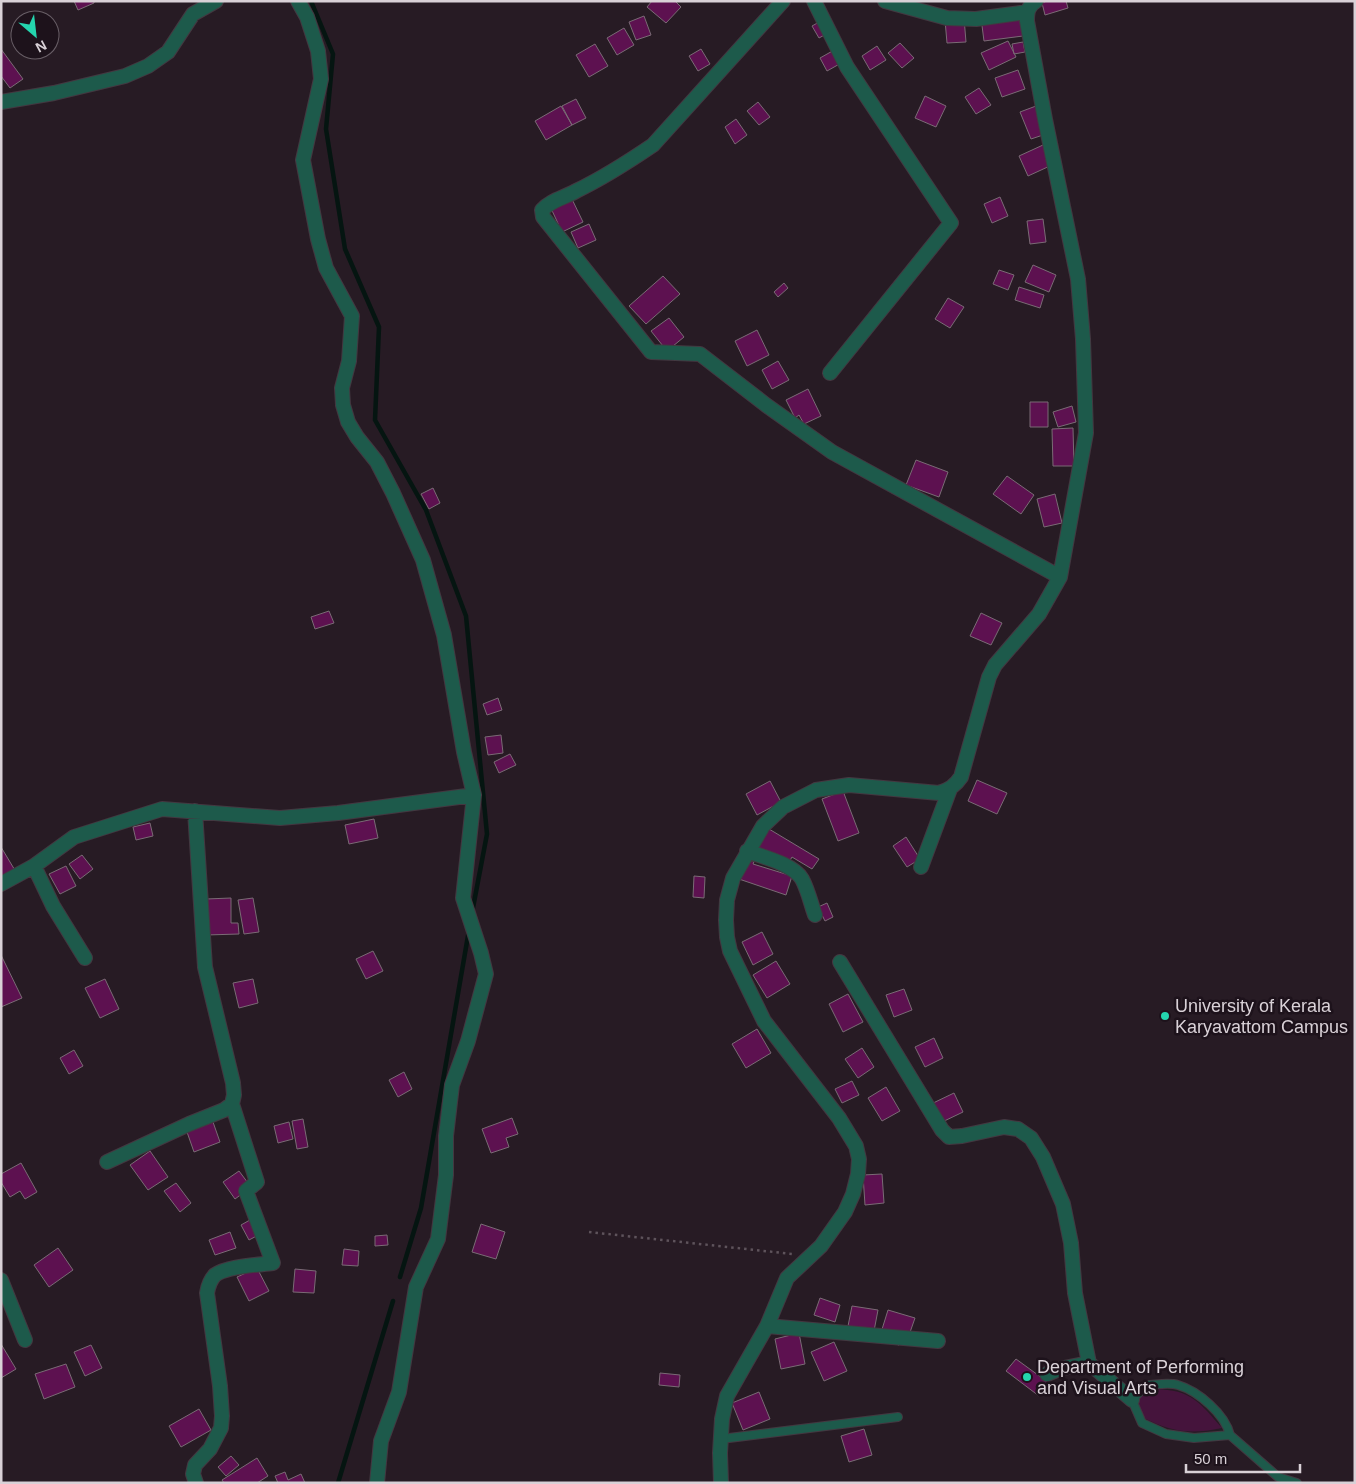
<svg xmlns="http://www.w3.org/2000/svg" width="1356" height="1484" font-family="Helvetica,sans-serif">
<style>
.green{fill:#45143c}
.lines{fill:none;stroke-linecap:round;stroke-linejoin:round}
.stream{stroke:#051511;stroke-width:4.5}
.building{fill:#5d1150;stroke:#7a6b75}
.service-casing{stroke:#433841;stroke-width:10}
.minor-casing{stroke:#433841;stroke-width:16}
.path{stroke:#5e535b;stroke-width:2.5;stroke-dasharray:2.5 4;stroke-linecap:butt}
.service{stroke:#1d5a4b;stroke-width:8}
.minor{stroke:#1d5a4b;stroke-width:14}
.poi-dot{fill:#24d5ae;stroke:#1d121b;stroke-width:2}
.labels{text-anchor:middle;stroke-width:5;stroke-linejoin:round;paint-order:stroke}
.poi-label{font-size:18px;fill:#d9d1d7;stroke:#1d121b;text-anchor:start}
</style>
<rect width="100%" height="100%" fill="#271b24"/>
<!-- green -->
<path class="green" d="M1155,1389C1192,1390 1199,1402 1222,1428C1190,1435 1171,1432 1142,1417L1136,1402L1142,1395Z"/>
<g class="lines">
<!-- stream -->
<path class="stream" d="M311,1L333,54L326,129L345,249L379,327L375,420L426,510L466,616L487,834L472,913
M400,1277L421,1208L469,930
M338,1483L393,1301"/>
</g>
<!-- building -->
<path class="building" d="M74,1H94V3L78,10Z
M652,1H675L681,7L666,23L647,7Z
M1047,1H1066L1068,8L1045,15L1042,3Z
M1021,13L1023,36L984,41L981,18Z
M644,16L651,35L636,40L629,22Z
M964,18L966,42L947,43L945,20Z
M821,21L828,33L819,38L812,26Z
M624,28L634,45L617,55L607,38Z
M1008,41L1016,57L989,70L981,53Z
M1023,42L1025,52L1014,54L1012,44Z
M900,43L914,58L902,68L888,53Z
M595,44L608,66L589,77L576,55Z
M877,46L886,60L870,70L862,56Z
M1,49L23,79L10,88L1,76Z
M701,49L710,64L698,71L689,56Z
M836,49L843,62L827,71L820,58Z
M1018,70L1025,89L1002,97L995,78Z
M979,88L991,105L976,114L965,97Z
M925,96L946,106L936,127L915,118Z
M576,99L586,118L572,125L562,106Z
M758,102L770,117L759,125L747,111Z
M561,106L572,125L546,140L535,121Z
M1036,106L1046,134L1031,139L1020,112Z
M736,119L747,135L735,144L725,127Z
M1043,145L1052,165L1028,176L1019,156Z
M570,195L583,222L562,232L549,204Z
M1000,197L1008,216L992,223L984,204Z
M1043,219L1046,242L1030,244L1027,221Z
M589,224L596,240L578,248L571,232Z
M1033,265L1056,275L1049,292L1025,282Z
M999,270L1014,275L1008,290L993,284Z
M663,276L680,294L646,324L629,306Z
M784,283L788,288L778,297L774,292Z
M1019,287L1044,295L1040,308L1015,300Z
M948,298L964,307L950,328L935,319Z
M669,318L684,337L667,351L651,331Z
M757,330L769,355L747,366L735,341Z
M778,361L789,380L772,389L762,370Z
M808,389L821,416L804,424L799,415L795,418L786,400Z
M1030,402H1048V427H1030Z
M1072,406L1076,422L1058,427L1053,412Z
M1073,428L1074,466H1053L1052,429Z
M916,460L948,472L939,497L906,485Z
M1007,476L1034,495L1021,514L993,494Z
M433,488L440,503L429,509L421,494Z
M1055,494L1062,523L1044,527L1037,499Z
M329,611L334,623L315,629L311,617Z
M981,613L1002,623L991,645L970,636Z
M498,698L502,710L487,715L483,704Z
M501,735L503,753L488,755L485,737Z
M510,754L516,765L499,773L494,762Z
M977,780L1007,793L997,814L968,801Z
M770,781L781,802L757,815L746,794Z
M843,791L859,833L838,841L822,799Z
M374,819L378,838L349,844L345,825Z
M150,823L153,836L136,840L133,827Z
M764,826L819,859L812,869L792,857L785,869L768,853L753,844Z
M906,837L920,859L907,867L893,846Z
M1,847L16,872L1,880Z
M744,853L756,857L753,864L792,876L786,895L736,878Z
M82,855L93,869L80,879L69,864Z
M66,866L76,886L60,894L49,874Z
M694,876L705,877L704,898L693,897Z
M231,898V923H238L239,934L206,935V899Z
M253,898L259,932L244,934L238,900Z
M827,903L833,917L825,921L818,907Z
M762,932L773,954L753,965L742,942Z
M373,951L383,971L366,979L356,959Z
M1,955L22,998L1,1007Z
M776,961L790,984L767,998L753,975Z
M105,979L119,1009L100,1018L85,988Z
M253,979L258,1003L239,1008L233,983Z
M904,989L912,1010L894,1017L886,995Z
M848,994L863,1022L843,1032L829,1004Z
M757,1029L771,1053L746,1068L732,1044Z
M934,1038L943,1058L925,1067L915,1047Z
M862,1048L874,1067L858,1078L845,1059Z
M74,1050L83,1066L69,1074L60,1058Z
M404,1072L412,1089L398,1097L389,1080Z
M852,1081L859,1095L842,1103L835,1089Z
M886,1087L900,1111L882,1121L868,1098Z
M954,1093L963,1112L938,1124L929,1105Z
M512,1118L518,1134L506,1138L509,1147L491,1153L482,1129Z
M303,1119L308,1147L297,1149L292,1121Z
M213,1122L220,1142L194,1152L187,1132Z
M289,1122L293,1139L278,1143L274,1126Z
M150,1151L168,1177L148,1190L130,1165Z
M21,1163L37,1192L25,1199L20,1191L10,1197L1,1182V1174Z
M239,1171L251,1187L235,1199L223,1182Z
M882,1174L884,1203L865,1205L863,1175Z
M176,1183L191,1203L180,1212L164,1191Z
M257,1216L266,1231L249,1240L241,1225Z
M481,1224L505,1232L496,1259L472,1252Z
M230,1232L236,1248L215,1255L209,1240Z
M387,1235L388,1245L375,1246V1236Z
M58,1248L73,1270L49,1287L34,1265Z
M344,1249L359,1251L358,1266L342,1265Z
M257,1268L269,1291L249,1301L237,1277Z
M295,1269L316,1271L314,1293L293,1292Z
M820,1298L840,1305L835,1322L814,1315Z
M852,1306L878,1310L874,1331L848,1326Z
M888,1310L915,1318L908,1338L902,1337L899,1345L879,1339Z
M799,1333L805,1364L781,1369L775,1339Z
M834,1342L847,1371L824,1381L811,1352Z
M1,1344L16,1369L1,1378Z
M91,1345L102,1368L85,1376L74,1352Z
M1016,1359L1049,1383L1039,1396L1006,1371Z
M66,1364L75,1387L44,1399L35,1374Z
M660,1373L680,1375L679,1387L659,1385Z
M759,1392L770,1419L743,1430L732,1403Z
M199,1409L211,1430L181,1447L169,1426Z
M864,1429L872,1455L849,1462L841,1436Z
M231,1456L239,1465L226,1476L218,1467Z
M257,1458L268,1476L257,1483H224L222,1480Z
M285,1472L288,1480L301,1474L305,1483H278L275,1476Z"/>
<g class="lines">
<!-- service casing -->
<g class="service-casing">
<path id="service" d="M1230,1435L1194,1438L1166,1434L1142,1423L1132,1400L1146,1385C1155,1385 1169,1382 1178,1385C1198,1391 1225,1414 1230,1435L1278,1477L1297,1483
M721,1439L898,1417"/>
</g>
<!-- minor casing -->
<g class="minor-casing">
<path id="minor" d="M298,1L307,17L318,51L321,79L303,160L318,239L326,268L352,316L349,361L342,388L343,405L348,422L357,437L377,462L393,493L423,560L444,635L464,752L474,795L463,898L481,953L486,974L468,1041L452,1085L446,1136V1175L438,1239L416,1287L399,1392L381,1441L377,1483
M783,1L653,145C628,162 603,178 576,191C564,198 551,200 542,210L543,217L651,352L700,354L766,405L832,452L1060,577
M814,1L847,67L951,223L830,373
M885,1L947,18L976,19L1027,12
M1,102L54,93L125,76L148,66L168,52L193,14L216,1
M747,851C763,857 793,864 802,879C808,890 811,904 815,915
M34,866L53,906L85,958
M921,867L950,789
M1,884L34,866L74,837L162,809L280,818L338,813L474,795
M840,962L942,1130L949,1137L962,1136L1004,1127L1018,1129L1031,1138L1043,1157L1063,1204L1071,1243L1075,1293L1089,1363L1132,1400
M107,1162L189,1124L224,1110L232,1104L234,1095L233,1083L205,967L195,811
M1,1280L25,1340
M767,1326L938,1341
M1047,1374L1059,1369L1089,1363
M196,1483L193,1474L195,1465L210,1449L221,1428L222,1416L220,1386L207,1293C208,1287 210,1280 215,1275C227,1266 258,1265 273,1263L246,1191L257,1182L232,1104
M721,1483L720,1453L722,1419L727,1396L767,1326L787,1278L821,1246L845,1212L853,1194L858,1174L859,1159L856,1146L839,1118L764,1021L730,951L727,937L726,920L727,900L733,878L763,826L783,807L816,790L849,785L939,793C949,790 955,786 961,777L989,677L995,665L1039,614L1060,577L1086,433L1083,339L1078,279L1045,119L1027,21C1027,12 1028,6 1036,1"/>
</g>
<!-- path -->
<path class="path" d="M589,1232L792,1254"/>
<!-- service -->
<use href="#service" class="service"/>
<!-- minor -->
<use href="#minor" class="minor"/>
</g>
<!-- markers -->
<g class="poi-dot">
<circle cx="1165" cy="1016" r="5"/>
<circle cx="1027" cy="1377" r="5"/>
</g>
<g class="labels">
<!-- poi labels -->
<g class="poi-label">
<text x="1175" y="1012">University of Kerala<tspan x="1175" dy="21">Karyavattom Campus</tspan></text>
<text x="1037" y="1373">Department of Performing<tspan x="1037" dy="21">and Visual Arts</tspan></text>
</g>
</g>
<!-- border -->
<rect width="1356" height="1484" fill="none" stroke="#d9d1d7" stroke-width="5"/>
<!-- north arrow -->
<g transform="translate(35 35) rotate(152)"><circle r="24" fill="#1d121b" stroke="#685e66"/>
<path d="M0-4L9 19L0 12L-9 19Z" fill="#24d5ae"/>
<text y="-8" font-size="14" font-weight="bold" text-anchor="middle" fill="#d9d1d7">N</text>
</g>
<!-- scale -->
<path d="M1186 1464v8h114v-8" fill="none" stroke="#d9d1d7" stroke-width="2.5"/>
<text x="1194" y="1464" font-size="15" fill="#d9d1d7" stroke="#1d121b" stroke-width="4" paint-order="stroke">50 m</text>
</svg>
